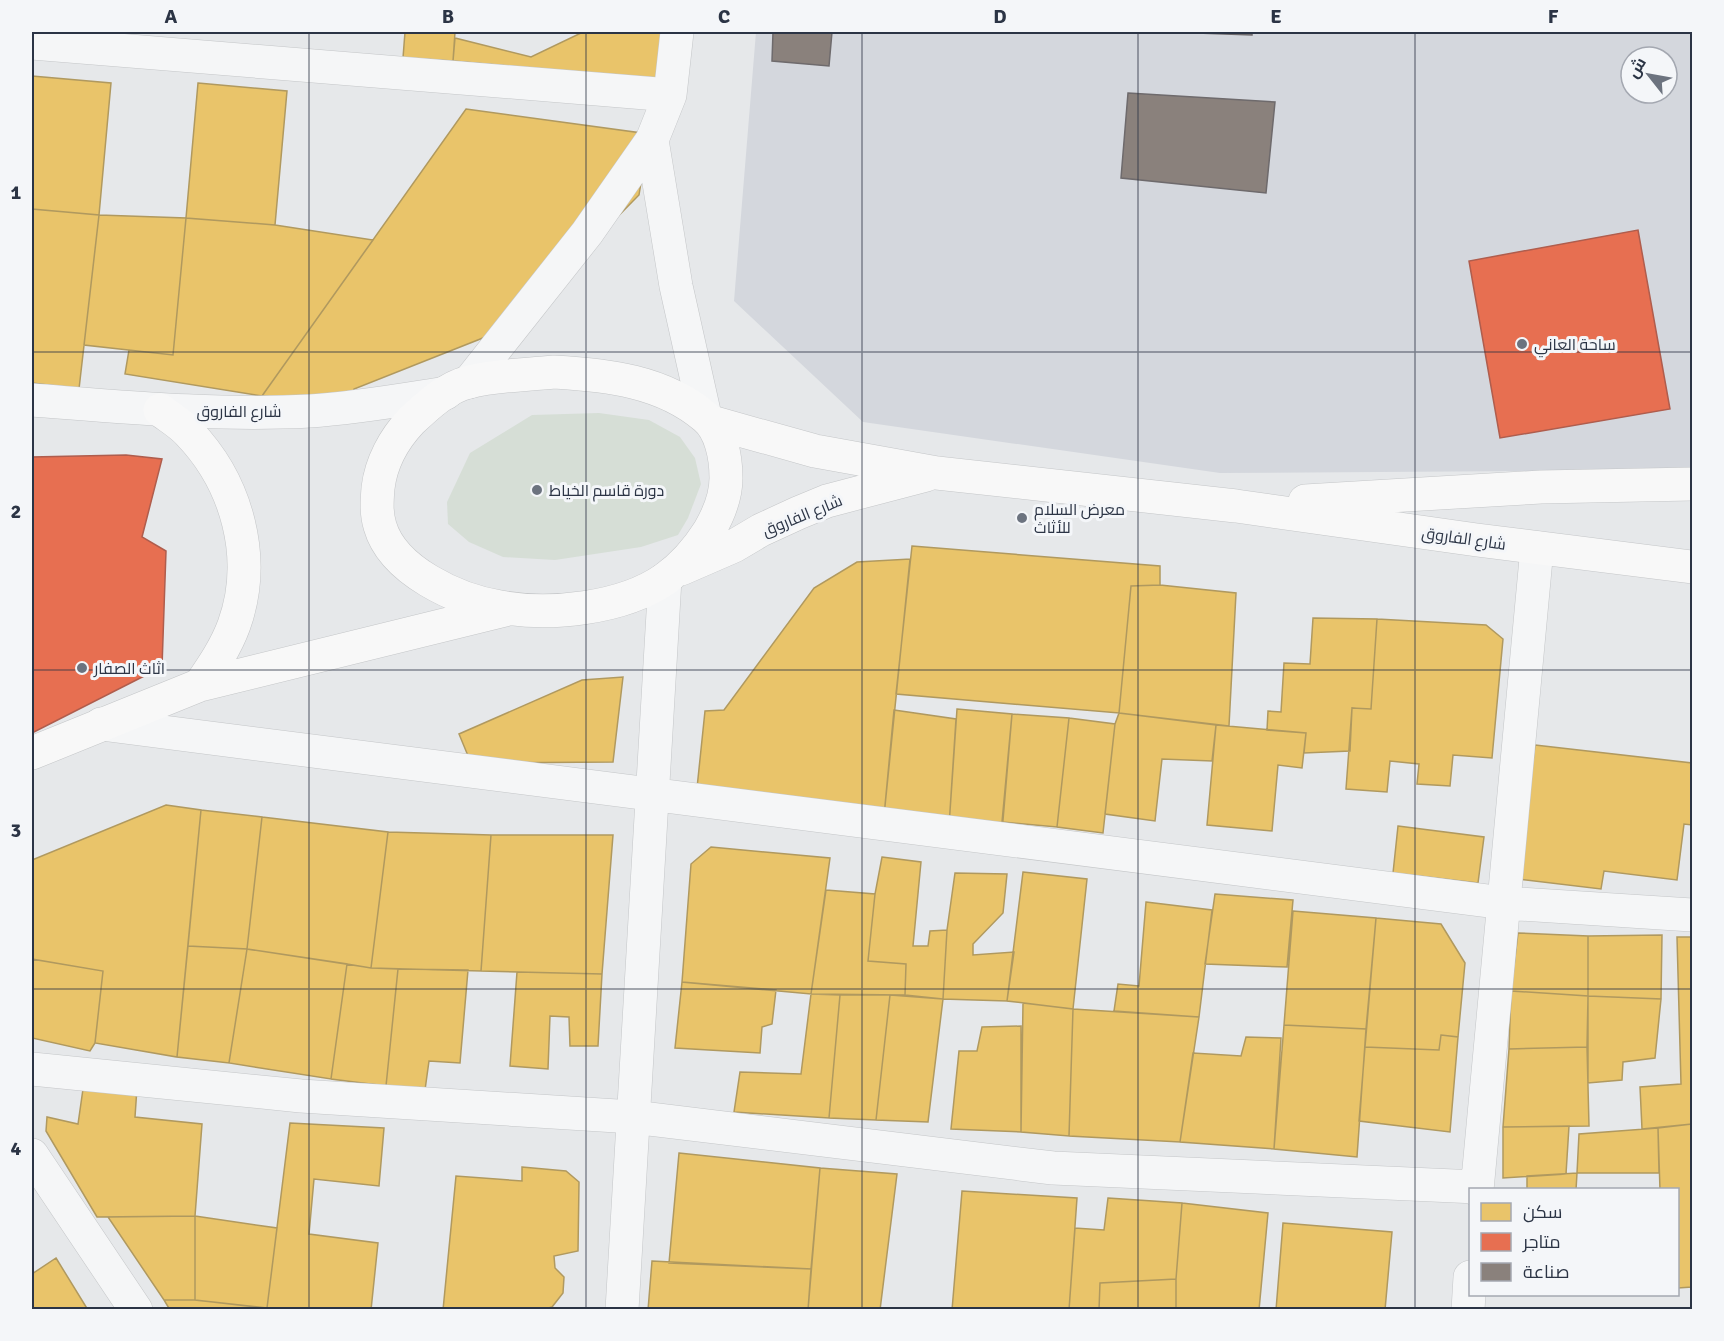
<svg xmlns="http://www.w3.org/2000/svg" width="1724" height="1341" font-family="Signika,Cairo,sans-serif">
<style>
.built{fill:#d4d7dd;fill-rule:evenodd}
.green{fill:#d6ded6}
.homes{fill:#e9c46a;stroke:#b0995f;stroke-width:1.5}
.shops{fill:#e76f51;stroke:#af5d4d;stroke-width:1.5}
.industry{fill:#8a817c;stroke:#6e6a6c;stroke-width:1.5}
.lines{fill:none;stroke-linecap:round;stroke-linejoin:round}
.minor-casing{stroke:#c4c6c8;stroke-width:34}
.tertiary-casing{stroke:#c4c6c8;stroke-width:34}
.secondary-casing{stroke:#c4c6c8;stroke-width:34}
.minor{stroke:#f5f6f7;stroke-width:33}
.tertiary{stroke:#f5f6f7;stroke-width:33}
.secondary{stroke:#f8f8f8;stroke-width:33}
.grid{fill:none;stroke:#2b3445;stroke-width:1.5;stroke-opacity:0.55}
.poi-dot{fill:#6c737f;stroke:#f4f6f9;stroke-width:2}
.labels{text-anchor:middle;stroke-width:6;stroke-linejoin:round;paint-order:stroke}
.poi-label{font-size:16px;fill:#2b3445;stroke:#f4f6f9;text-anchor:start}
.street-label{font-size:16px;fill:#2b3445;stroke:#f4f6f9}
.neatline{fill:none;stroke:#2b3445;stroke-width:2}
.grid-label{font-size:20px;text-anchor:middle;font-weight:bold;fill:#2b3445}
</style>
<rect width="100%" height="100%" fill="#e6e8ea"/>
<!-- built -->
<path class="built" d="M756,32H1692V470L1220,473L863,422L734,301ZM1631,57H1667V93H1631Z"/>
<!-- green -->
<path class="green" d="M599,413L649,420L680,437L695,458L701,484L688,518L678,535L641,547L555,560L503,557L469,542L448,524L447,502L470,453L532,415Z"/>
<!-- homes -->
<path class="homes" d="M405,32H455L453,61L403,58Z
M583,32H689L663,80L453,61L455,38L531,57Z
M32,76L111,83L99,215L32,209Z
M198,83L287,91L275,225L186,218Z
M466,109L649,134L639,195L508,328L354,389L352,405L262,396Z
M32,209L99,215L79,389L32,383Z
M99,215L186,218L173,355L84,345Z
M186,218L275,225L373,240L262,396L125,374L129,350L173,355Z
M912,546L1160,566V585L1131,586L1119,713L896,694Z
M910,559L884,816L697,788L705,711L724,710L814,588L857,562Z
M1160,585L1236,593L1229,726L1119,713L1131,586Z
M1313,618L1377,619L1371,709L1352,708L1350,751L1304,753L1306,733L1267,730L1268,711L1281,712L1284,663L1310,664Z
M1377,619L1486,625L1503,639L1492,758L1453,755L1450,786L1417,784L1419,764L1390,761L1387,792L1346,789L1352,708L1371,709Z
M623,677L613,762L471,763L459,734L582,680Z
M957,709L1012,714L1002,832L949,826Z
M894,710L956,719L949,826L884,816Z
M1119,713L1216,725L1212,761L1162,759L1155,821L1105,814L1115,724Z
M1012,714L1069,718L1057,827L1002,822Z
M1069,718L1115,724L1103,833L1057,827Z
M1216,725L1306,733L1302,768L1278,765L1272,831L1207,825Z
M1535,745L1692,763V825L1684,824L1677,880L1604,871L1601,889L1518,879Z
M166,805L201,810L177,1057L95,1043L103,971L32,959V860Z
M201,810L262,817L247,949L188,946Z
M262,817L388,832L371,968L247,949Z
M1398,826L1484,837L1478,883L1393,873Z
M388,832L491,835L481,971L371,968Z
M491,835H613L602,974L481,971Z
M711,847L830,858L811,994L682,982L691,864Z
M882,857L921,862L913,946H928L930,931L947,930L943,999L905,995L906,964L868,961L875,894Z
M1023,872L1087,879L1073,1009L1007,1001Z
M955,873L1007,874L1003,913L973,944V955L1014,952L1007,1001L943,999L947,930Z
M826,890L875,894L868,961L906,964L905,995L811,994Z
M1215,894L1293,900L1287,967L1205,964Z
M1146,902L1212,910L1199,1017L1114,1011L1118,984L1139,986Z
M1293,911L1376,918L1366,1029L1284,1025Z
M1376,918L1441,924L1465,963L1458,1037L1441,1035L1439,1050L1365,1047Z
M1518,933L1588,936V996L1511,991Z
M1662,935L1661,999L1588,996V936Z
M1677,937H1692V1124L1642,1129L1640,1087L1681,1084Z
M188,946L247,949L229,1063L177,1057Z
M247,949L347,964L331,1079L229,1063Z
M32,959L103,971L95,1043L90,1051L32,1038Z
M347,964L371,968L398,969L386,1086L331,1079Z
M398,969L468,970L460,1063L429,1061L425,1090L386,1086Z
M517,972L602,974L598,1046H570L569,1017L550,1016L548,1069L510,1066Z
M682,982L776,990L772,1024L762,1027L760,1053L675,1048Z
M1511,991L1588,996L1587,1047L1509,1049Z
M811,994L840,995L829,1118L734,1112L740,1072L801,1074Z
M840,995H890L876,1120L829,1118Z
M890,995L943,999L928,1122L876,1120Z
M1588,996L1661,999L1655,1058L1623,1062L1622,1080L1588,1083Z
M1023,1003L1073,1009L1069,1136L1021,1132Z
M1073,1009L1199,1017L1180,1142L1069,1136Z
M1284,1025L1366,1029L1357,1157L1274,1149Z
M1021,1026V1132L951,1129L959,1051H977L982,1027Z
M1441,1035L1458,1037L1450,1132L1359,1121L1365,1047L1439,1050Z
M1246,1037L1281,1038L1274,1149L1180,1142L1193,1053L1241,1056Z
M1587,1047L1589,1126L1503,1127L1509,1049Z
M84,1082L137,1088L135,1117L202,1124L195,1216L97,1217L46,1131L47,1117L78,1124Z
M290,1123L384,1128L379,1186L314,1179L309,1234L378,1243L371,1310L267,1308Z
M1692,1124V1287L1678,1288V1190H1660L1658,1128Z
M1569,1126L1566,1174L1503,1178V1127Z
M1658,1128L1659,1173H1577L1579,1134Z
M679,1153L820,1168L811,1269L669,1263Z
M522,1167L566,1171L579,1182L578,1251L554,1256L555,1268L564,1277L563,1293L552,1307L541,1310H443L456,1176L522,1181Z
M820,1168L897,1174L880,1310H808Z
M1577,1173L1576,1190H1527V1176Z
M962,1191L1077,1198L1069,1310H952Z
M1108,1198L1182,1203L1176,1279L1100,1283L1099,1310H1069L1075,1228L1104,1230Z
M1182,1203L1268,1213L1259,1310H1176V1279Z
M195,1216V1300H164L108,1217Z
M195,1216L277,1228L267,1308L195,1300Z
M1283,1223L1392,1232L1385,1310H1276Z
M56,1258L88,1310H32V1274Z
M652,1261L811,1269L808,1310H648Z
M1176,1279V1310H1099L1100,1283Z
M164,1300H195L282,1310H170Z"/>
<!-- shops -->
<path class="shops" d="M1638,230L1670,409L1500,438L1469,261Z
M126,455L162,459L142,537L166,551L162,667L32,733V457Z"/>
<!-- industry -->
<path class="industry" d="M773,32H832L829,66L772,61Z
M1168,32H1252V35Z
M1128,93L1275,102L1266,193L1121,178Z"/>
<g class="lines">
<!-- minor casing -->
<g class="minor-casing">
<path id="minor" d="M32,43L670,95
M652,140L676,286L705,416
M469,382L587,233L652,140L670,95L677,32
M101,724L1504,903L1692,915
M32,1069L301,1096L633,1117L1053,1168L1477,1187
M32,1155L136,1310
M1477,1190L1537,548
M622,1310L665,579
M1468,1310L1470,1277"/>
</g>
<!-- tertiary casing -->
<g class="tertiary-casing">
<path id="tertiary" d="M32,400C124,407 217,416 310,411C356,408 401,400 446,393"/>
</g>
<!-- secondary casing -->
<g class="secondary-casing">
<path id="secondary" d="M554,372C607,375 663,381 705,417C721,430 726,457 726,478C726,497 719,514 709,531C697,550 683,566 665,579C622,609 549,616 500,607C457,600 393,571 380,526C376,513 377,501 378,488C381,463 394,439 411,421C427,406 447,387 469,382C496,375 526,375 554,372Z
M160,410C169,417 181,424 189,433C237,483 258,558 234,625C226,647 213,666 200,685
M711,422L815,451L937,473L1236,506L1477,540L1692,567
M1305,501L1541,487L1692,484
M681,569L734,546L761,530L798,513L827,501L926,475
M32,753L200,685L505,610"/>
</g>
<!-- minor -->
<use href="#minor" class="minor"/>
<!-- tertiary -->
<use href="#tertiary" class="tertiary"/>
<!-- secondary -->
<use href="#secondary" class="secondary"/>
</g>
<!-- grid -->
<path class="grid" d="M309,32V1310M586,32V1310M862,32V1310M1138,32V1310M1415,32V1310M32,352H1692M32,670H1692M32,989H1692"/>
<!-- markers -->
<g class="poi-dot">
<circle cx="1522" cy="344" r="6"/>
<circle cx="537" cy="490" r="6"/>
<circle cx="1022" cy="518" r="6"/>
<circle cx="82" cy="668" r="6"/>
</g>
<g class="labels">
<!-- poi labels -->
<g class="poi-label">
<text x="1534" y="350">ساحة العاني</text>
<text x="549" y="496">دورة قاسم الخياط</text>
<text x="1034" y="515">معرض السلام<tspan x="1034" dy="18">للأثاث</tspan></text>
<text x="94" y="674">اثاث الصفار</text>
</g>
<!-- street labels -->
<g class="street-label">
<text x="239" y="417">شارع الفاروق</text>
<text transform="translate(802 515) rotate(-22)" y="6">شارع الفاروق</text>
<text transform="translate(1464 538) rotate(8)" y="6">شارع الفاروق</text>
</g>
</g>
<!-- border -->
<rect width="1724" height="1341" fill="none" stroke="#f4f6f9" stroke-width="66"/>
<!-- legend -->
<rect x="1469" y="1188" width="210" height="108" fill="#f4f6f9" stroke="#a4a8b1" stroke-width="1.5"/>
<rect x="1481" y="1203" width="30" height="18" fill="#e9c46a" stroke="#a4a8b1" stroke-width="1.5"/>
<text x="1523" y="1218" font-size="18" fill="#2b3445">سكن</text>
<rect x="1481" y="1233" width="30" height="18" fill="#e76f51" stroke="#a4a8b1" stroke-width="1.5"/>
<text x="1523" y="1248" font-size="18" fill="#2b3445">متاجر</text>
<rect x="1481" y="1263" width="30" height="18" fill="#8a817c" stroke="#a4a8b1" stroke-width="1.5"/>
<text x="1523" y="1278" font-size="18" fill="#2b3445">صناعة</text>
<!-- north arrow -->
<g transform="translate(1649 75) rotate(301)"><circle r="28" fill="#f4f6f9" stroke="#a4a8b1" stroke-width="1.5"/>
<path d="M0-4.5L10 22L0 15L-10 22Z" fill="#6c737f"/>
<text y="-9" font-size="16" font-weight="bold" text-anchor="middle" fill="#2b3445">ش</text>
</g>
<rect x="33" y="33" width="1658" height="1275" class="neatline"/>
<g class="grid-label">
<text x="171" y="23">A</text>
<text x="448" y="23">B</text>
<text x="724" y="23">C</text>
<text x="1000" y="23">D</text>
<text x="1276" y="23">E</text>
<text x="1553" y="23">F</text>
<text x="16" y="199">1</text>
<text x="16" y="518">2</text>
<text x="16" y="837">3</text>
<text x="16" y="1155">4</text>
</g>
</svg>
